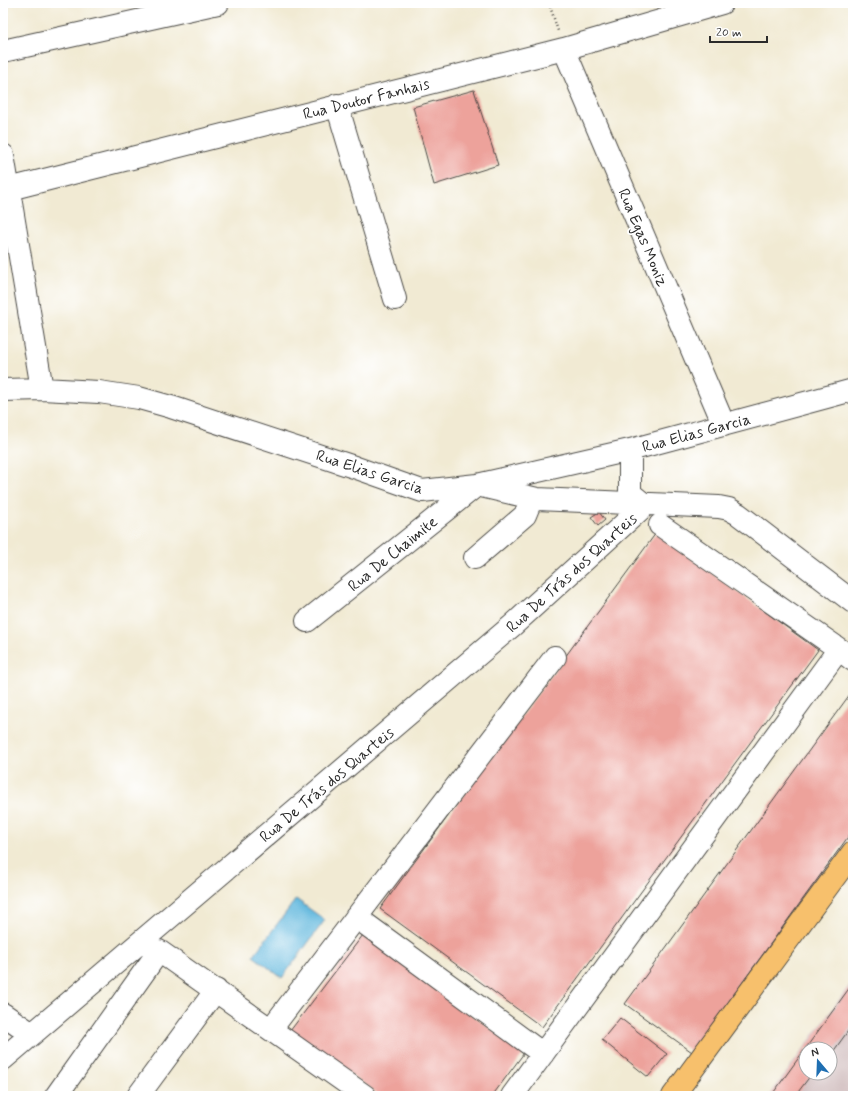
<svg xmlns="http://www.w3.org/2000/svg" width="856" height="1099" font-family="Mynerve,sans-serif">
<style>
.industrial{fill:#d2bfc0;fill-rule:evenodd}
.water{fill:#61b7dd;stroke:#467184}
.building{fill:#eda29b}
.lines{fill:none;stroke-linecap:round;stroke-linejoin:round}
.minor-casing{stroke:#494844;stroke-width:24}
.major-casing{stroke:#494844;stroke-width:24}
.path{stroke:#494844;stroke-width:2.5;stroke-dasharray:1 3;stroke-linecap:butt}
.minor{stroke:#fff;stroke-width:22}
.major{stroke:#f7c06c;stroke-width:22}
.labels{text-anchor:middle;stroke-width:3.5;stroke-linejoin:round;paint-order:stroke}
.street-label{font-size:16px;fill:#2b2b2b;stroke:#fff}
</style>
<rect width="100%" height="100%" fill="#fff"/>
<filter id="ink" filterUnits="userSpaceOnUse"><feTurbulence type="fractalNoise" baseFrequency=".025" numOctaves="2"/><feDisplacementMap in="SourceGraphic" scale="8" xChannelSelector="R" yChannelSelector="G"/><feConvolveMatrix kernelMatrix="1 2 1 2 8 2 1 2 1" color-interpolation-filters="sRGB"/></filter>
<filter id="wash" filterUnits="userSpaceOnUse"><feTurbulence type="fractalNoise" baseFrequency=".012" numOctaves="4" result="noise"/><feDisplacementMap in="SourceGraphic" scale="16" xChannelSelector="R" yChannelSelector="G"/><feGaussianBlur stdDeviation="0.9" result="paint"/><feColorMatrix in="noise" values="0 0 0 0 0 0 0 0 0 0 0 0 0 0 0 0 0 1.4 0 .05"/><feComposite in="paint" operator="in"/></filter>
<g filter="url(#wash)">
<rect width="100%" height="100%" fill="#f1ead3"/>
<!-- industrial -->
<path class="industrial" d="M853,980V1096H769ZM806,1049H830V1073H806Z"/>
<!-- water -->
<path class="water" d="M296,899L325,920L282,978L253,956Z"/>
<g id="blocks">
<!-- building -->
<path class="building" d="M474,90L498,165L434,185L413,107Z
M599,512L605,520L598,526L591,517Z
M656,533L818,650L542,1027L380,909Z
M853,690V830L692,1052L625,1004Z
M363,935L524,1053L492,1096H381L290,1031Z
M853,983V1024L830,1056V1049H806V1073H817L814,1077L811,1075L795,1096H771Z
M620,1018L667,1054L648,1077L602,1040Z"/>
</g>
</g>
<g filter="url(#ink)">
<use href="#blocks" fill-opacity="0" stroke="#494844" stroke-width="1"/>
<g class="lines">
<!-- minor casing -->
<g class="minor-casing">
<path id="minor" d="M564,49L724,425
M3,51L218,3
M337,105L395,299
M3,155L42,389
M9,189L564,49L722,3
M3,390L42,389L99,392L139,398L171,407L354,467L422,491L477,485L630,450L853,390
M660,525L839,649L853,660
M475,558L525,515L532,498
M307,621L477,485L537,499L719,507L729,509L738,514L853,602
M356,917L543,1054
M3,1014L32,1034
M271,1029L555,657
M3,1059L513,625L645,505L630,493V450
M56,1096L159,951L365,1096
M138,1096L216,990
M512,1096L839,649"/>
</g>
<!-- major casing -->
<g class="major-casing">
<path id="major" d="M673,1096L853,852"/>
</g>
<!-- path -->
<path class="path" d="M549,3L558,31"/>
<!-- minor -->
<use href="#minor" class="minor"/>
<!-- major -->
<use href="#major" class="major"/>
</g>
</g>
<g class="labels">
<!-- street labels -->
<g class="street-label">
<text transform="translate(366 98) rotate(-14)" y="6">Rua Doutor Fanhais</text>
<text transform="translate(644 237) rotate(67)" y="6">Rua Egas Moniz</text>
<text transform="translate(696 432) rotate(-15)" y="6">Rua Elias Garcia</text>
<text transform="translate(370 471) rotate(18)" y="6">Rua Elias Garcia</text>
<text transform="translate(392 553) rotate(-39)" y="6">Rua De Chaimite</text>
<text transform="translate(571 572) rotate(-42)" y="6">Rua De Trás dos Quarteis</text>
<text transform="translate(326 784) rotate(-40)" y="6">Rua De Trás dos Quarteis</text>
</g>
</g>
<!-- margin -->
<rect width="856" height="1099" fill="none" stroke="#fff" stroke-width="16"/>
<!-- north arrow -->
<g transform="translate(818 1061) rotate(341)"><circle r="19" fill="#ffffff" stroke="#aaaaaa"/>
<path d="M0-3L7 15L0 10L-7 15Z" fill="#1f6fb2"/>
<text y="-6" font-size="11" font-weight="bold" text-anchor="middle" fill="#2b2b2b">N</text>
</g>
<!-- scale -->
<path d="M710 36v6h57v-6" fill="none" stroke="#2b2b2b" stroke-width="2"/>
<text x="716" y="36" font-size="12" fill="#2b2b2b" stroke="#ffffff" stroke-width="3" paint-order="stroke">20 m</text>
</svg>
